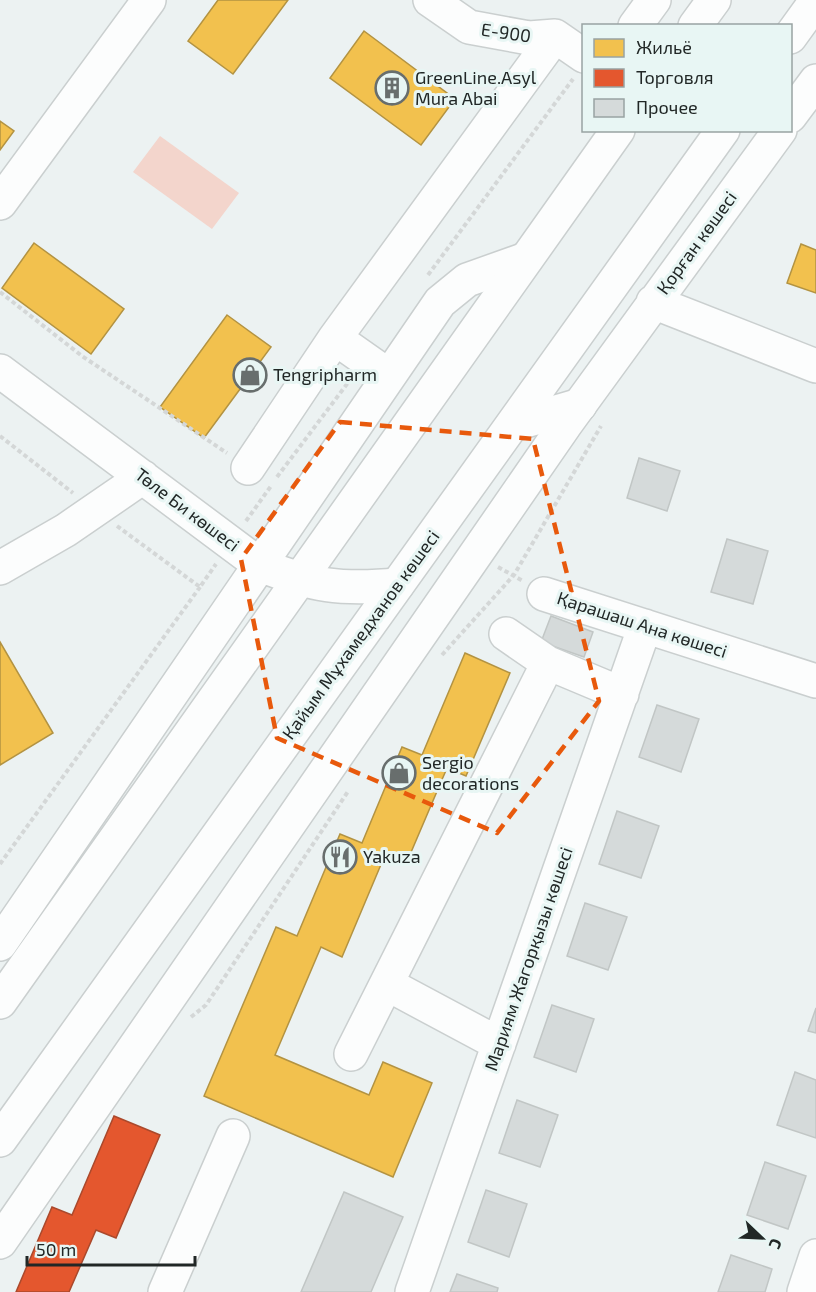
<svg xmlns="http://www.w3.org/2000/svg" width="816" height="1292" font-family="'Exo 2',sans-serif">
<style>
.green{fill:#f3d5cc}
.homes{fill:#f2c14e;stroke:#b39342;stroke-width:1.5}
.shops{fill:#e4572e;stroke:#aa492c;stroke-width:1.5}
.building{fill:#d5dada;stroke:#c1c6c5;stroke-width:1.5}
.lines{fill:none;stroke-linecap:round;stroke-linejoin:round}
.minor-casing{stroke:#cacfcf;stroke-width:36}
.major-casing{stroke:#cacfcf;stroke-width:36}
.path{stroke:#d4d7d7;stroke-width:4;stroke-dasharray:4.5 3;stroke-linecap:butt}
.minor{stroke:#fcfdfd;stroke-width:33}
.major{stroke:#fcfdfd;stroke-width:33}
.marked{fill:none;stroke:#e8590c;stroke-width:4.5;stroke-dasharray:12 8;stroke-linejoin:round}
.labels{text-anchor:middle;stroke-width:6;stroke-linejoin:round;paint-order:stroke}
.street-label{font-size:18px;fill:#212726;stroke:#e8f6f4}
.poi-label{font-size:18px;fill:#212726;stroke:#e8f6f4;text-anchor:start}
</style>
<rect width="100%" height="100%" fill="#ecf2f2"/>
<!-- green -->
<path class="green" d="M160,136L239,193L212,229L133,172Z"/>
<!-- homes -->
<path class="homes" d="M218,0H288L233,74L188,41Z
M364,31L455,99L421,145L330,78Z
M0,121L14,131L0,150Z
M34,243L124,309L91,354L2,288Z
M801,244L816,250V293L787,283Z
M227,315L271,347L204,438L160,407Z
M0,642L53,733L0,765Z
M465,653L510,673L466,776L447,768L406,864L385,855L342,957L321,947L275,1055L369,1095L383,1062L432,1083L393,1177L204,1096L276,927L297,936L340,834L362,843L402,747L422,755Z"/>
<!-- shops -->
<path class="shops" d="M114,1116L160,1135L116,1238L96,1230L69,1292H16L52,1207L72,1215Z"/>
<!-- building -->
<path class="building" d="M639,458L680,471L667,511L627,498Z
M727,539L768,551L753,604L711,592Z
M551,616L593,632L584,657L541,642Z
M657,705L699,719L681,772L639,757Z
M617,811L659,826L641,878L599,864Z
M585,903L627,917L608,970L567,956Z
M552,1005L594,1019L576,1072L534,1057Z
M816,1008V1033L808,1031Z
M795,1072L816,1080V1138L777,1125Z
M517,1100L558,1115L540,1167L499,1153Z
M765,1162L806,1176L788,1229L747,1215Z
M486,1190L527,1204L509,1257L468,1242Z
M344,1192L403,1217L371,1292H301Z
M731,1255L772,1269L765,1292H718Z
M457,1274L498,1288L497,1292H450Z"/>
<g class="lines">
<!-- minor casing -->
<g class="minor-casing">
<path id="minor" d="M430,0L469,27L529,38L555,36L584,56
M635,26L654,0
M790,116L816,81
M0,203L149,0
M653,302L816,366
M335,338L389,376
M0,371L260,565C313,586 340,590 397,585
M248,468L335,338L555,36
M0,568L66,530L143,477
M544,594L816,681
M506,634L548,663L622,694
M0,944L440,302L467,280L526,259
M387,984L499,1044
M351,1054L548,663
M0,1242L565,425L780,130
M165,1292L233,1136
M412,1292L645,626
M804,1292L816,1256"/>
</g>
<!-- major casing -->
<g class="major-casing">
<path id="major" d="M695,26L714,0
M790,37L816,1
M512,425L580,405
M0,1002L618,130
M0,1140L723,130"/>
</g>
<!-- path -->
<path class="path" d="M428,275L573,79
M0,292L82,356L227,453
M0,436L73,493
M277,477L350,380
M246,521L271,486
M117,526L200,587L216,564
M498,567L523,581
M442,655L514,575L601,426
M0,864L200,587
M191,1017L206,1005L349,790"/>
<!-- minor -->
<use href="#minor" class="minor"/>
<!-- major -->
<use href="#major" class="major"/>
</g>
<!-- marked area -->
<path class="marked" d="M340,422L533,439L599,701L497,833L277,738L241,559Z"/>
<!-- icons -->
<defs>
<g id="building-ring" transform="scale(1.725)"><circle r="9.5" fill="#e8f6f4" stroke="#686e6d" stroke-width="1.5"/><path d="M-4-6H4V6H1V3H-1V6H-4ZM-2.5-4.3h1.7v1.8h-1.7ZM.8-4.3h1.7v1.8H.8ZM-2.5-1h1.7V.8h-1.7ZM.8-1h1.7V.8H.8Z" fill="#686e6d"/></g>
<g id="shop-ring" transform="scale(1.725)"><circle r="9.5" fill="#e8f6f4" stroke="#686e6d" stroke-width="1.5"/><path d="M-5-2.5h2.3a2.7 3.5 0 0 1 5.4 0H5L5.5 6h-11ZM-1.5-2.5h3a1.5 2.3 0 0 0-3 0Z" fill="#686e6d"/></g>
<g id="restaurant-ring" transform="scale(1.725)"><circle r="9.5" fill="#e8f6f4" stroke="#686e6d" stroke-width="1.5"/><path d="M-5-6h1v4h1v-4h1v4h1v-4h1v5L-1.5 .5V6h-2V.5L-5-1ZM5-6V6H3V1.5H1.5Q1.5-4 5-6Z" fill="#686e6d"/></g>
</defs>
<g fill-rule="evenodd">
<use href="#building-ring" x="392" y="88"/>
<use href="#shop-ring" x="250" y="375"/>
<use href="#shop-ring" x="399" y="773"/>
<use href="#restaurant-ring" x="340" y="857"/>
</g>
<g class="labels">
<!-- street labels -->
<g class="street-label">
<text transform="translate(506 33) rotate(8)" y="6">E-900</text>
<text transform="translate(697 243) rotate(-54)" y="6">Қорған көшесі</text>
<text transform="translate(187 510) rotate(37)" y="6">Төле Би көшесі</text>
<text transform="translate(642 625) rotate(18)" y="6">Қарашаш Ана көшесі</text>
<text transform="translate(361 635) rotate(-54)" y="6">Қайым Мұхамедханов көшесі</text>
<text transform="translate(529 959) rotate(-71)" y="6">Мариям Жагорқызы көшесі</text>
</g>
<!-- poi labels -->
<g class="poi-label">
<text x="415" y="84">GreenLine.Asyl<tspan x="415" dy="21">Mura Abai</tspan></text>
<text x="273" y="381">Tengripharm</text>
<text x="422" y="769">Sergio<tspan x="422" dy="21">decorations</tspan></text>
<text x="363" y="863">Yakuza</text>
</g>
</g>
<!-- legend -->
<rect x="582" y="24" width="210" height="108" fill="#e8f6f4" stroke="#98a3a2" stroke-width="1.5"/>
<rect x="594" y="39" width="30" height="18" fill="#f2c14e" stroke="#98a3a2" stroke-width="1.5"/>
<text x="636" y="54" font-size="18" fill="#212726">Жильё</text>
<rect x="594" y="69" width="30" height="18" fill="#e4572e" stroke="#98a3a2" stroke-width="1.5"/>
<text x="636" y="84" font-size="18" fill="#212726">Торговля</text>
<rect x="594" y="99" width="30" height="18" fill="#d5dada" stroke="#98a3a2" stroke-width="1.5"/>
<text x="636" y="114" font-size="18" fill="#212726">Прочее</text>
<!-- north arrow -->
<g transform="translate(762 1238) rotate(113)" stroke="#e8f6f4" stroke-width="4.5" paint-order="stroke">
<path d="M0-4.5L10 22L0 15L-10 22Z" fill="#212726"/>
<text y="-9" font-size="16" font-weight="bold" text-anchor="middle" fill="#212726">С</text>
</g>
<!-- scale -->
<path d="M27 1256v9h168v-9" fill="none" stroke="#212726" stroke-width="3"/>
<text x="36" y="1256" font-size="18" fill="#212726" stroke="#e8f6f4" stroke-width="4.5" paint-order="stroke">50 m</text>
</svg>
